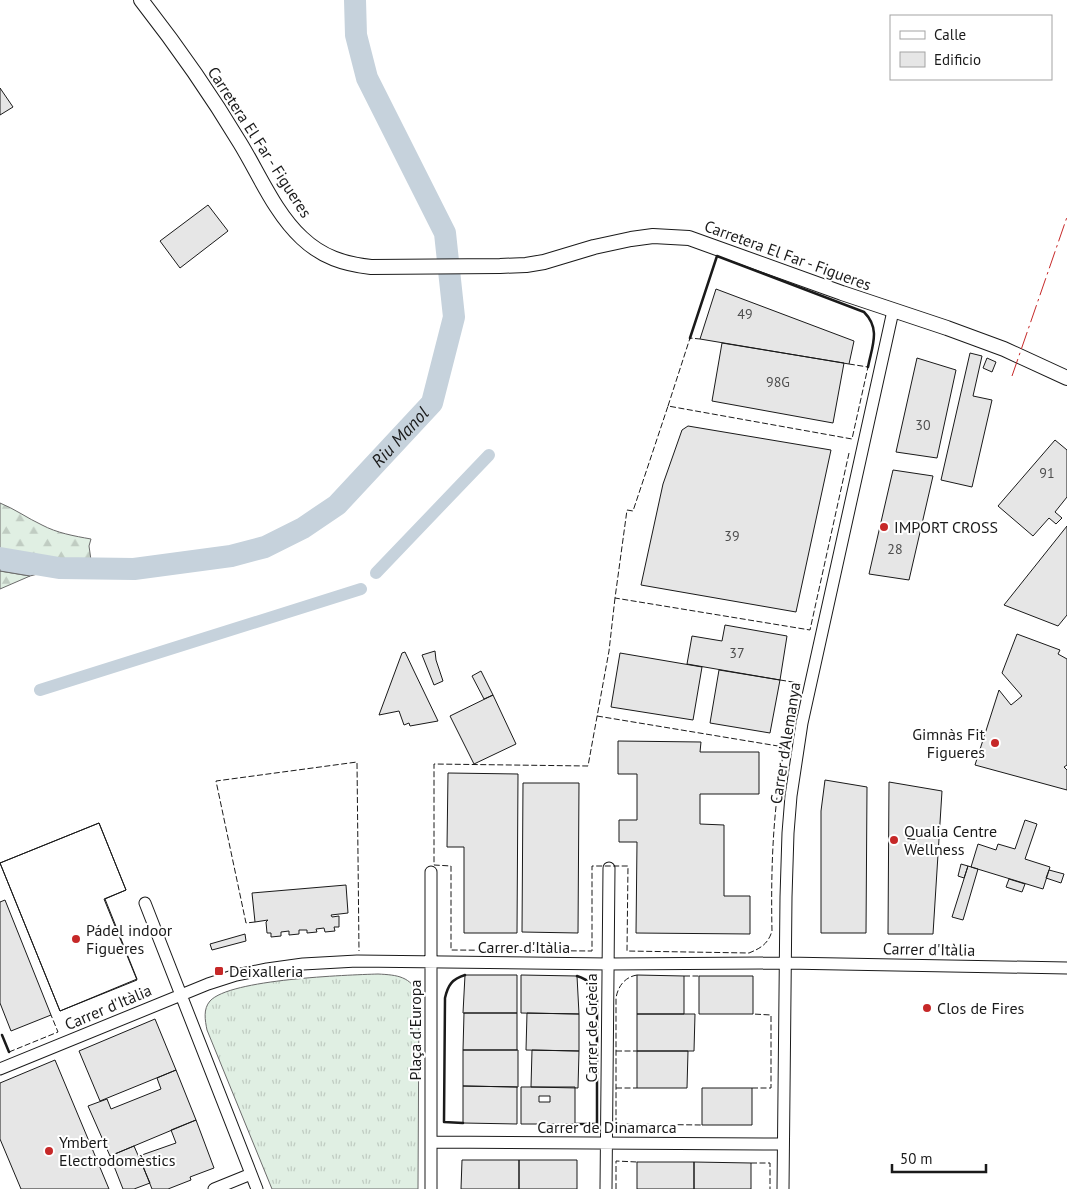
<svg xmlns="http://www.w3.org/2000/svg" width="1067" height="1189" font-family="'PT Sans',sans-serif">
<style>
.grass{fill:url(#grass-tufts);stroke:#6a6a6a}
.forest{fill:url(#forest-firs);stroke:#6a6a6a}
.water{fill:#c6d2dc;stroke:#6a6a6a}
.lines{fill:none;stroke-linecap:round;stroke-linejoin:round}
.canal{stroke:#c6d2dc;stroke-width:12}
.river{stroke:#c6d2dc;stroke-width:22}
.building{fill:#e6e6e6;stroke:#1a1a1a;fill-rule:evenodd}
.minor-casing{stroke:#1a1a1a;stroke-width:13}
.tertiary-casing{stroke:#1a1a1a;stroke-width:16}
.minor{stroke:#fff;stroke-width:11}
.tertiary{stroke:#fff;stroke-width:14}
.fence{stroke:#1a1a1a;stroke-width:1;stroke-dasharray:6 2.5;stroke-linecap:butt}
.wall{stroke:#1a1a1a;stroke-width:2.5}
.power{stroke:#c62828;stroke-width:1;stroke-dasharray:18 4 2.5 4;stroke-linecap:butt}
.poi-dot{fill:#c62828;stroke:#fff;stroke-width:2}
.labels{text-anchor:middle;stroke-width:4;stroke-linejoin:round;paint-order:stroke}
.number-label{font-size:14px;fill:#4d4d4d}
.street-label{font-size:16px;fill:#1a1a1a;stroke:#fff}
.poi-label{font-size:16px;fill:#1a1a1a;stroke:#fff;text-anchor:start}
.water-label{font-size:18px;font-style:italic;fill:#1a1a1a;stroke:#fff}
</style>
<defs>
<pattern id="grass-tufts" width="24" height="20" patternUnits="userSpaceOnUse" patternTransform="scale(1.25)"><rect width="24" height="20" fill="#e0efe3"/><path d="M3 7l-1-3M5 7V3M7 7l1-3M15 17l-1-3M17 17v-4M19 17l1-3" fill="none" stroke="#c0ccc2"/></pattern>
<pattern id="forest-firs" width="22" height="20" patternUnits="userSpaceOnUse" patternTransform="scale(1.25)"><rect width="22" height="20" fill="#e0efe3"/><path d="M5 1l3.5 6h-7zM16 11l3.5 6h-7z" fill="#c0ccc2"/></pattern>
</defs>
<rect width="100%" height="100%" fill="#fff"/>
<!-- grass -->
<path class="grass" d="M378,974C397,975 411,976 419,996L418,1189H272L207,1030C205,1020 203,1009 210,1001C230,979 347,975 378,974Z"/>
<!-- forest -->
<path class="forest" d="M0,503C15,509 27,518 42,525C57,533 74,536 91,539L89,546L91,560L41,558L0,550Z
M0,571L30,576L0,589Z"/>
<!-- water -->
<path class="water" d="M0,550L41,558L91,560L30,576L0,571Z"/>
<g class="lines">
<!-- canal -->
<path class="canal" d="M376,573L489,455
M40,690L361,589"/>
<!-- river -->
<path class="river" id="s1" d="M0,558L59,568L134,569L231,556L265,547L303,528L337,505L432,403L454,317L445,233L367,78L356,35L355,0"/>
</g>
<!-- building -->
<path class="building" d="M0,88L13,107L0,115Z
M208,205L228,231L180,268L160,241Z
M716,289L854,341L849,364L700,339Z
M722,343L844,363L833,423L712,401Z
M970,353L982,356L973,396L992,400L972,487L941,480Z
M917,358L956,370L937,458L896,452Z
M987,358L996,362L992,372L983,368Z
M688,426L831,450L796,612L641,585L663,484L682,430Z
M1055,440L1067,450V497L1055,512L1062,518L1056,524L1049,518L1033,536L998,506Z
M893,470L933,476L909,580L869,574Z
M1067,526V615L1058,626L1004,605Z
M725,625L787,636L780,680L687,664L692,636L722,641Z
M1017,634L1060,650L1058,654L1067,659V765L1064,767L1067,770V790L975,765L999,690L1011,705L1022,696L1002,673Z
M435,651L436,660L443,681L434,685L422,655Z
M405,652L413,669L438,721L410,726L409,723L404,725L399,711L379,715L402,653Z
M620,653L702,667L693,720L611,707Z
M719,670L780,680L770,733L710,723Z
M481,671L493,695L484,699L472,676Z
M493,695L516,744L474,764L450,716Z
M618,741L701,742L700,752H759V794H700V824L724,825V896H750V934L636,933L637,842H619V820H637V774H618Z
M448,773L518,774L517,933H464V847H447Z
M825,780L867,787L866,933H821V811Z
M889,782L942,791L933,934H888Z
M523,783H579L578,933L522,932Z
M1025,820L1037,824L1025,859L1050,867L1043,889L971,867L978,844L996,850L998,844L1015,849Z
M99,823L126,890L104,899L137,980L60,1011L0,863Z
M99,823L126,890L105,899L137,979L60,1011L0,863Z
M961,864L968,866L964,878L958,876Z
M968,866L978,869L963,920L952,917Z
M1049,870L1064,874L1061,883L1046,878Z
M1009,879L1025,884L1022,892L1006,887Z
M346,885L348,913L331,915L332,917L339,916V927H334L335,931L325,932L324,928L316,929L317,932L307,933V930H299V934L289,935V931L281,932V936L271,937V933H267L266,922L268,920L255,922L252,893Z
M5,900L51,1015L11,1031L0,1003V902Z
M245,934L246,941L212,950L210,944Z
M465,975H517V1013H463Z
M521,975L577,976L579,1014L521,1013Z
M637,975L684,976V1014H637Z
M699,976H753V1014H699Z
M464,1013H517V1050H463Z
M527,1013L579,1014V1051L526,1050Z
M637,1014H695L694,1051H637Z
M155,1019L176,1070L100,1101L79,1051Z
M463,1050H518V1087L463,1086Z
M532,1050L579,1051L578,1088L531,1087Z
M637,1051H688L687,1088H637Z
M55,1060L109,1189H21L0,1139V1083Z
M176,1070L196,1120L110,1156L88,1106L107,1099L111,1109L161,1089L157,1078Z
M463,1086L517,1087V1124L463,1123Z
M521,1087H575V1124H521ZM539,1096H550V1102H539Z
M702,1088H752V1125H702Z
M196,1120L214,1168L190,1177L191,1180L168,1189H152L139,1156L176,1143L171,1130Z
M134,1146L150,1183L134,1189H123L110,1156Z
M462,1160H519V1189H461Z
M519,1160H577V1189H519Z
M637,1162H694V1189H637Z
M694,1162L751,1163V1189H694Z"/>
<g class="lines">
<!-- minor casing -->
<g class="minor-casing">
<path id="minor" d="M431,872V1189
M145,903L257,1189
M0,1069L208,984L236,975L267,969L303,964L357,961L608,964L786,963L1067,968
M431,1142L783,1144
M214,1189L251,1174
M606,1189L609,868
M783,1189L786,897L788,833L791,796L802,723L893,311"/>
</g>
<!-- tertiary casing -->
<g class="tertiary-casing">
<path id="tertiary" d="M141,0C177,46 210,93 240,143C259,174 275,213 302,238C322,257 344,264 371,267L500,266L526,265L544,262L594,247L631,239L653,236L689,238L842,293L947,328L1004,349L1067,378"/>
</g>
<!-- minor -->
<use href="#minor" class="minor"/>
<!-- tertiary -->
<use href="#tertiary" class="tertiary"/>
<!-- fence -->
<path class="fence" d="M668,406L690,338L700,339
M849,453L810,630L615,598L627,510L633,511L668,406L852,439L868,367L849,364
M615,598L609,651L588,766L434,764V865L451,866V950L592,951V866H628L627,951L749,953C761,948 768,944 772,931C771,883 772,836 778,789C782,753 791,718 799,683L780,680
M597,716L784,747
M255,922L246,923L216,781L357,762L359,951
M637,975C625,977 618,986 616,998V1124L702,1125
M684,976H699
M616,1051H637
M9,1052L58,1032L51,1015
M616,1088H637
M752,1088H771V1015L753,1014
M751,1163H770V1189
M616,1189V1161L637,1162"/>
<!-- wall -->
<path class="wall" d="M690,338L717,256L864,312C881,329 872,346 868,367
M2,1035L9,1052
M463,1123L444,1122L445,998C448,985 452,979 465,975
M575,1124H597V1000C595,987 590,980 577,976"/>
<!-- power -->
<path class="power" d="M1012,376L1067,217"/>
</g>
<!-- markers -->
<g class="poi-dot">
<circle cx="884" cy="527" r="5"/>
<circle cx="995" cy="743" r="5"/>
<circle cx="894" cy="840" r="5"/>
<circle cx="76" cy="939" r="5"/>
<rect x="214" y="966" width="10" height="10" rx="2.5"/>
<circle cx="927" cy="1008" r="5"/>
<circle cx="49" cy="1151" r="5"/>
</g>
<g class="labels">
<!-- number labels -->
<g class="number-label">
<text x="745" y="319">49</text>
<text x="778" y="387">98G</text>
<text x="923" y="430">30</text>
<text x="1047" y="478">91</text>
<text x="732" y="541">39</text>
<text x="895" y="554">28</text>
<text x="737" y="658">37</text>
</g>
<!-- street labels -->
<g class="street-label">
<text transform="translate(260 142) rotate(57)" y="6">Carretera El Far - Figueres</text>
<text transform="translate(788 255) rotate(20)" y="6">Carretera El Far - Figueres</text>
<text transform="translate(785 743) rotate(-81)" y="6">Carrer d'Alemanya</text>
<text x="524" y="953">Carrer d'Itàlia</text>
<text transform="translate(929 949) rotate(1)" y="6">Carrer d'Itàlia</text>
<text transform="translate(108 1007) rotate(-23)" y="6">Carrer d'Itàlia</text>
<text transform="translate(591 1028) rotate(-90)" y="6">Carrer de Grècia</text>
<text transform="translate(415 1030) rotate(-90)" y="6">Plaça d'Europa</text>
<text x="607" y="1133">Carrer de Dinamarca</text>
</g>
<!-- poi labels -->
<g class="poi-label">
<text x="894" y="533">IMPORT CROSS</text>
<text x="985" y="740" text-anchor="end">Gimnàs Fit<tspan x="985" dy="18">Figueres</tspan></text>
<text x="904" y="837">Qualia Centre<tspan x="904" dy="18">Wellness</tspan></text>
<text x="86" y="936">Pádel indoor<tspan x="86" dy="18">Figueres</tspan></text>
<text x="229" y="977">Deixalleria</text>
<text x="937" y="1014">Clos de Fires</text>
<text x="59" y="1148">Ymbert<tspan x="59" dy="18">Electrodomèstics</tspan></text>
</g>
<!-- water labels -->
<g class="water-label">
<text dy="6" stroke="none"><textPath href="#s1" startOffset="444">Riu Manol</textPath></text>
</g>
</g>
<!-- legend -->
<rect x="890" y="15" width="162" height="65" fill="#ffffff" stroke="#a3a3a3"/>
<rect x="900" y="31" width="25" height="8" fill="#ffffff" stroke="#a3a3a3"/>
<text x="934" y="40" font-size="15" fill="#1a1a1a">Calle</text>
<rect x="900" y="52" width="25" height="15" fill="#e6e6e6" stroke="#a3a3a3"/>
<text x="934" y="65" font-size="15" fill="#1a1a1a">Edificio</text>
<!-- scale -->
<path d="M892 1164v8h94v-8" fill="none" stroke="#1a1a1a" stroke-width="2.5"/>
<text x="900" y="1164" font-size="15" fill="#1a1a1a" stroke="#ffffff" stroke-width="4" paint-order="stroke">50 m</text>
</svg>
